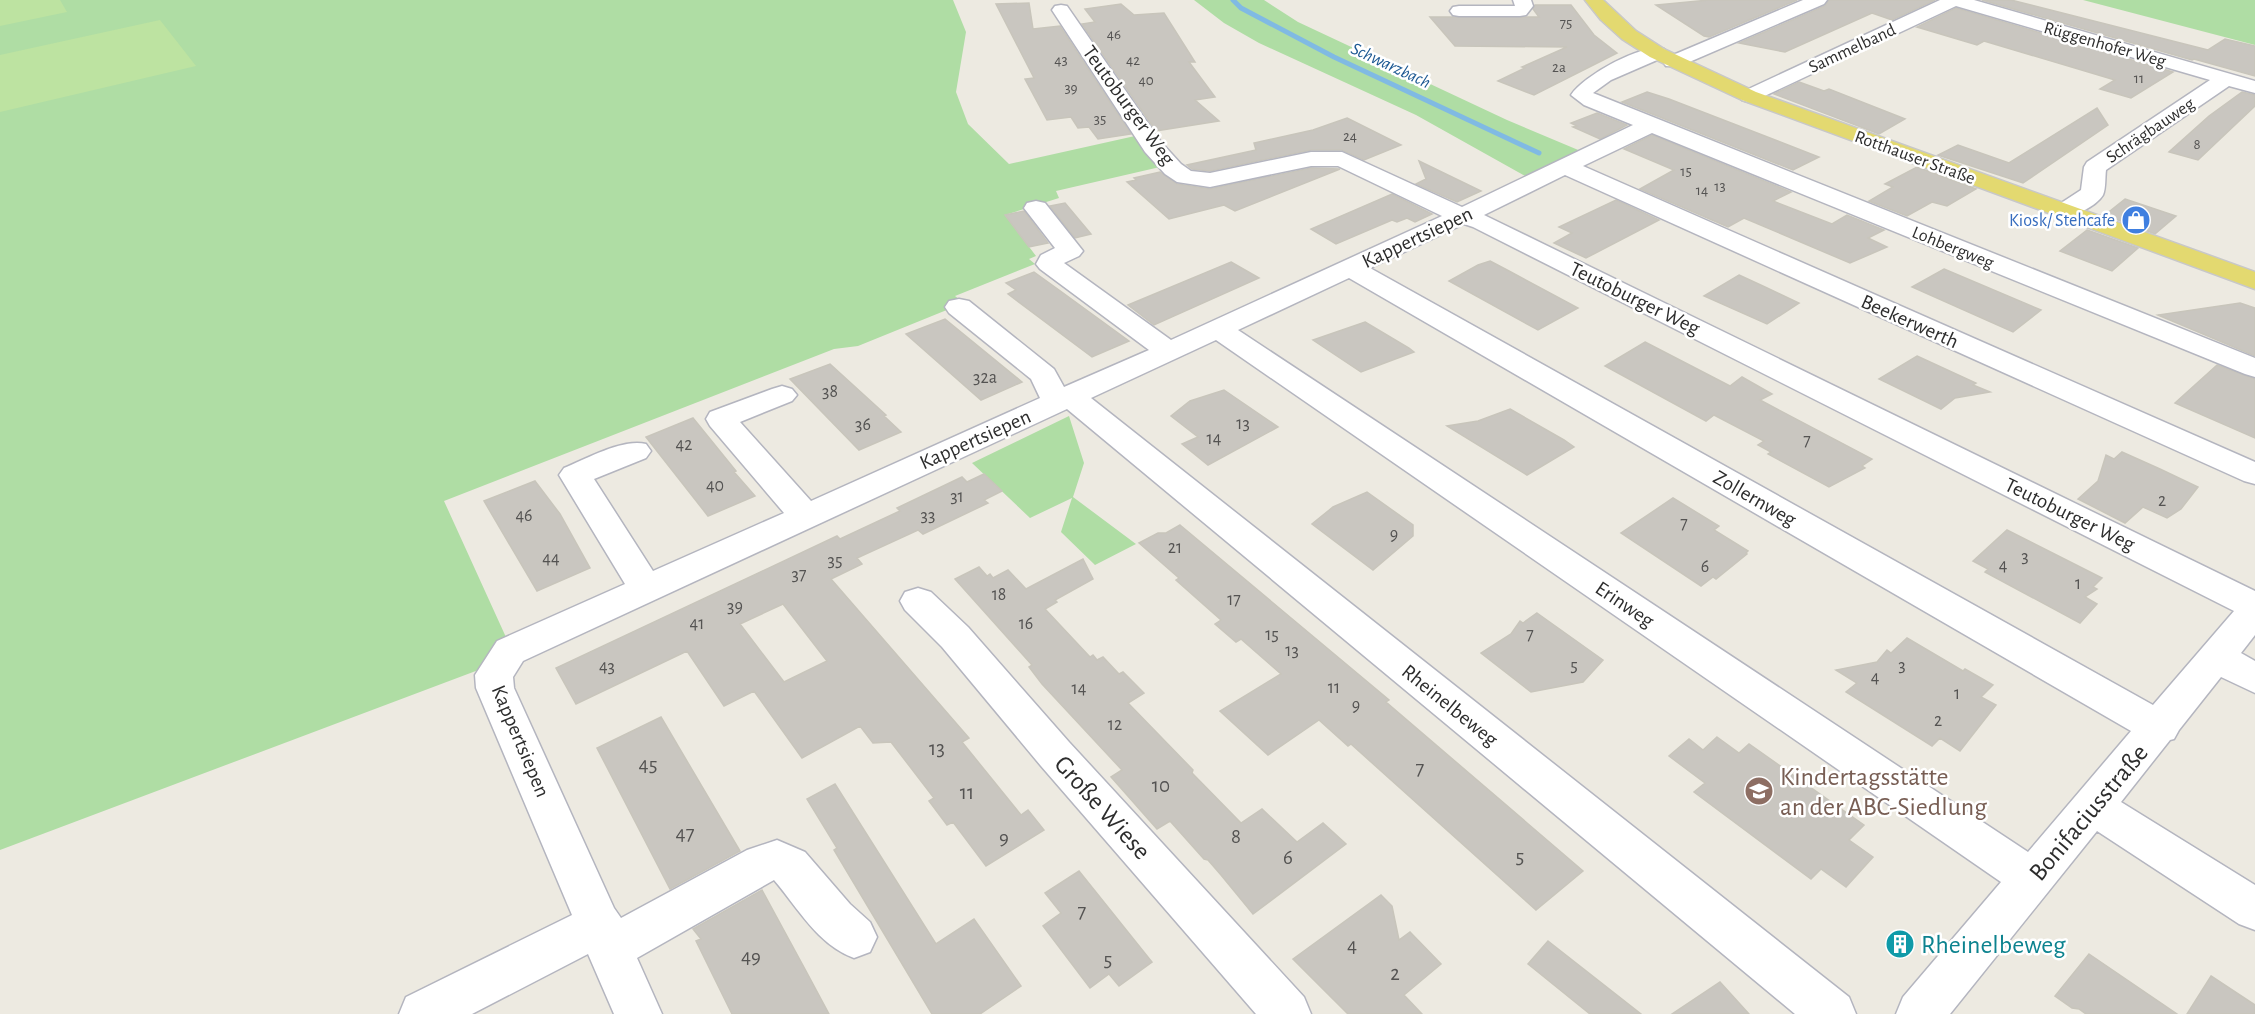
<svg xmlns="http://www.w3.org/2000/svg" width="2255" height="1014" font-family="'Alegreya Sans',sans-serif">
<style>
.green{fill:#afdda4}
.pitch{fill:#bde3a1}
.lines{fill:none;stroke-linecap:round;stroke-linejoin:round}
.stream{stroke:#80bae3;stroke-width:5}
.building{fill:#c9c6c0;stroke:#c8c5bb;stroke-width:1.5;fill-rule:evenodd}
.minor-casing{stroke:#b4b5bf;stroke-width:3}
.major-casing{stroke:#c8c8c8;stroke-width:3}
.minor{fill:#fff;fill-rule:evenodd}
.major{fill:#e3d970;fill-rule:evenodd}
.labels{text-anchor:middle;stroke-width:5;stroke-linejoin:round;paint-order:stroke}
.far-number-label{font-size:15px;fill:#545352}
.far-street-label{font-size:18px;fill:#2d2d2d;stroke:#fff}
.far-water-label{font-size:18px;font-style:italic;fill:#1c5892;stroke:#fff}
.far-shop-label{font-size:18px;fill:#366cbe;stroke:#fff;text-anchor:end}
.number-label{font-size:18px;fill:#545352}
.street-label{font-size:21px;fill:#2d2d2d;stroke:#fff}
.near-number-label{font-size:21px;fill:#545352}
.near-education-label{font-size:26px;fill:#785e54;stroke:#fff;text-anchor:start}
.near-street-label{font-size:26px;fill:#2d2d2d;stroke:#fff}
.near-culture-label{font-size:26px;fill:#0d838f;stroke:#fff;text-anchor:start}
</style>
<rect width="100%" height="100%" fill="#edeae1"/>
<!-- green -->
<path class="green" d="M0,0H953L966,32L956,92L968,124L1009,164L1135,136L1160,167L1056,191L1059,198L1005,215L1036,256L1029,259L1035,264L955,296L964,303L858,346L834,349L444,501L510,646L497,663L0,850Z
M1194,0H1264L1298,22L1507,120L1583,152L1527,177L1416,115L1259,43L1224,23Z
M2083,0H2255V45Z
M1069,416L1084,463L1073,497L1136,544L1095,565L1061,532L1072,498L1030,518L972,463Z"/>
<!-- pitch -->
<path class="pitch" d="M0,0H60L67,12L0,26Z
M160,20L196,66L0,112V55Z"/>
<g class="lines">
<!-- stream -->
<path class="stream" d="M1233,0L1241,8L1334,57L1539,153"/>
</g>
<!-- building -->
<path class="building" d="M1709,0H1797L1709,37L1704,36L1656,5Z
M1829,0H1935L1892,20L1872,13L1785,52L1739,43L1825,6Z
M1982,0H2011L2208,50L2225,39L2255,46V76L2194,59L2192,60Z
M1029,3L1033,29L1060,26L1131,134L1098,139L1089,127L1078,128L1071,117L1047,120L1025,79L1034,78L996,4Z
M1121,4L1134,15L1164,13L1195,62H1189L1215,97L1195,100L1219,121L1156,131L1082,24L1095,22L1085,9Z
M1535,5H1571L1594,35L1617,53L1534,95L1498,81L1525,68L1522,67L1567,47L1455,46L1430,17H1539L1533,9Z
M1956,8L2173,72L2131,98L2100,89L2115,80L1984,41L1977,45L1917,27Z
M1799,82L1824,91L1829,89L1905,119L1879,134L1774,94Z
M1647,92L1669,99L1819,157L1793,170L1622,102Z
M2242,92L2255,95V106L2198,160L2169,152L2209,116Z
M2097,108L2108,125L2023,183L1938,155L1958,145L2009,163Z
M1597,113L1627,125L1600,139L1573,127L1577,126L1571,123Z
M1347,118L1401,145L1364,160L1342,150H1311L1210,171L1192,169L1187,165L1256,150L1254,143L1313,130Z
M1652,135L1791,192L1773,201L1832,224L1847,215L1884,230L1868,238L1887,247L1850,263L1744,218L1728,227L1640,189L1674,170L1624,149Z
M1419,161L1481,191L1457,202L1416,184L1426,179Z
M1917,167L1976,189L1947,206L1932,202L1907,216L1869,201L1893,187L1885,184Z
M1311,168L1340,169L1235,211L1224,205L1169,219L1127,182L1136,180L1134,178L1160,172L1177,184L1210,189Z
M1392,194L1432,214L1415,222L1407,218L1397,222L1392,220L1336,244L1311,229Z
M2125,199L2176,216L2155,234L2105,215Z
M1616,200L1659,220L1586,258L1554,243L1572,233L1559,227Z
M1065,203L1070,209L1091,234L1075,238L1050,206Z
M1024,211L1048,243L1029,247L1005,215Z
M2087,230L2138,248L2112,271L2060,251Z
M1490,261L1509,271L1578,308L1538,330L1449,281L1478,265Z
M1231,262L1259,278L1154,325L1128,305Z
M1944,269L2041,310L2013,332L1912,287Z
M1034,272L1059,290L1129,341L1092,357L1008,294L1016,290L1006,283Z
M1739,275L1765,287L1799,303L1767,324L1704,296Z
M2240,303L2255,308V356L2158,315Z
M945,319L1022,382L981,400L906,334Z
M1365,322L1409,348L1414,352L1361,372L1313,340Z
M1645,342L1730,386L1742,377L1772,394L1760,400L1872,459L1862,466L1865,468L1829,487L1768,454L1771,452L1758,445L1764,441L1714,415L1706,421L1605,366Z
M1917,356L1976,383L1973,385L1990,392L1955,398L1941,409L1879,379Z
M830,364L886,415L884,416L901,432L859,450L790,379Z
M2217,365L2255,379V438L2175,403Z
M1224,390L1278,427L1208,465L1182,444L1198,437L1171,416L1190,401Z
M1510,409L1564,440L1574,447L1527,475L1447,426L1478,421Z
M693,418L736,471L734,472L755,496L708,516L646,437Z
M2122,452L2160,469L2198,487L2181,509L2167,518L2143,507L2125,523L2078,499L2098,481L2106,455L2114,459Z
M984,474L1002,491L984,500L988,503L923,534L918,530L857,558L862,564L831,579L969,738L962,742L1021,815L1028,810L1044,830L986,866L953,822L947,825L929,801L934,798L891,742L873,743L860,726L802,758L754,691L724,706L687,651L576,704L556,668L837,536L840,539L900,511L897,508L962,477L967,482ZM783,604L827,661L784,682L740,624Z
M535,481L560,514L590,568L537,591L484,501Z
M1367,492L1413,525V536L1373,570L1312,524L1333,507Z
M1673,498L1719,526L1714,530L1748,551L1746,553L1747,554L1716,579L1713,577L1701,586L1621,533Z
M1180,525L1389,700L1386,702L1583,871L1536,910L1351,744L1348,746L1319,720L1268,755L1220,711L1281,674L1241,639L1236,642L1215,624L1221,620L1176,580L1179,578L1139,543L1158,533H1166Z
M2007,530L2102,578L2093,587L2097,589L2085,597L2097,604L2080,623L1985,572L1988,569L1973,561Z
M1083,559L1093,579L1055,600L1057,602L1045,609L1090,657L1093,655L1097,660L1103,657L1119,674L1123,672L1144,693L1128,703L1193,770L1192,773L1241,823L1262,809L1297,842L1323,823L1346,844L1253,914L1221,875L1208,860L1204,859L1170,821L1157,829L1111,777L1122,770L1042,684L1029,667L1032,665L955,579L979,567L987,576L990,574L993,578L1008,570L1026,589Z
M1537,613L1603,660L1583,682L1531,692L1481,653L1511,634L1520,621L1523,623Z
M1907,638L1963,671L1965,669L1993,685L1981,697L1996,705L1960,751L1940,738L1932,746L1846,692L1857,683L1836,670L1877,662L1887,650L1891,653Z
M661,717L740,851L670,889L597,748Z
M1717,737L1739,753L1749,744L1864,825L1849,840L1873,857L1846,887L1821,869L1811,879L1694,792L1705,783L1669,756L1689,739L1703,750Z
M835,784L936,944L974,919L1021,986L980,1014H932L834,850L837,848L807,799Z
M1079,871L1152,962L1119,986L1109,974L1090,988L1043,926L1061,913L1045,893Z
M762,890L806,971L829,1014H732L696,941L701,939L693,929Z
M1381,895L1392,906L1399,940L1410,932L1441,964L1404,995L1422,1014H1348L1293,959Z
M1548,941L1641,1014H1590L1528,964Z
M2089,954L2177,1014H2086L2079,1009L2072,1008L2055,996Z
M2211,976L2255,1005V1014H2187Z
M1720,982L1749,1014H1672Z"/>
<g class="lines">
<!-- minor casing -->
<g class="minor-casing">
<path id="minor" d="M1513,0H1531L1533,6L1526,15L1520,16H1459L1453,15L1450,11L1453,7L1459,6H1515Z
M1803,0H1827L1824,4L1680,66H1666L1663,62L1666,58Z
M1940,0H1974L2255,81V93L2229,86L2106,170C2105,177 2106,188 2103,195C2096,207 2069,220 2055,217L2052,212L2055,207L2081,190L2084,167L2087,162L2210,80L1956,6L1756,100L1749,102L1742,100L1739,96L1742,92Z
M1061,5L1067,6L1161,142L1181,164L1191,171L1210,173L1311,152H1342L1462,207L1633,125L1584,105L1571,95C1583,76 1642,43 1664,49L1667,53L1664,57L1611,80L1593,93L2255,358V377L2245,374L1652,133L1583,166L2255,462V484L2244,481L1565,175L1484,215L2255,591V635L2241,653L2255,661V693L2221,677L2179,730L2174,739L2170,740L2121,802L2255,885V930L2239,924L2097,831L1950,1014H1896L1903,997L2001,882L1216,340L1091,398L1849,997L1856,1014H1795L1067,409L523,661L513,677L514,688L614,908L621,918L747,850L777,840L805,852L850,904L870,922L877,937L870,952L854,958C818,945 798,908 774,880L637,958L662,1014H614L588,954L472,1014H399L406,997L572,915L476,688L475,675L497,641L625,584L559,475L564,468C586,459 623,438 646,444L651,451L646,458L594,479L653,571L784,513L710,426L706,419L710,412L772,389L782,386L792,389L797,395L792,401L740,422L811,501L1040,398L1031,379L949,313L945,307L949,301L959,299L969,301L1054,369L1064,387L1149,350L1040,269L1036,264L1041,255L1055,248L1024,208L1027,203L1036,201L1045,203L1083,251L1079,256L1064,263L1171,340L1442,216L1338,166H1311L1210,187L1177,182L1165,174L1145,152L1052,10L1055,6ZM1464,224L1473,227L2234,611L2153,705L1370,268ZM1349,278L2131,731L2028,852L1238,330Z
M918,588L931,592L968,627L1069,742L1304,997L1311,1014H1256L1041,766L942,647L905,610L900,601L905,592Z"/>
</g>
<!-- major casing -->
<g class="major-casing">
<path id="major" d="M1585,0H1603L1636,31L1664,49L1756,92L2255,272V289L1742,100L1650,57L1622,39L1601,20Z"/>
</g>
<!-- minor -->
<use href="#minor" class="minor"/>
<!-- major -->
<use href="#major" class="major"/>
</g>
<!-- icons -->
<defs>
<g id="shop-disc" transform="scale(1.5)"><circle r="9.5" fill="#3f7fe0" stroke="#fff"/><path d="M-5-2.5h2.3a2.7 3.5 0 0 1 5.4 0H5L5.5 6h-11ZM-1.5-2.5h3a1.5 2.3 0 0 0-3 0Z" fill="#fff"/></g>
<g id="school-disc" transform="scale(1.5)"><circle r="9.5" fill="#8d6e63" stroke="#fff"/><path d="M0-5L7-2L0 1L-7-2ZM-4 1L0 2.5L4 1V4Q0 6-4 4Z" fill="#fff"/></g>
<g id="building-disc" transform="scale(1.5)"><circle r="9.5" fill="#0f9aa8" stroke="#fff"/><path d="M-4-6H4V6H1V3H-1V6H-4ZM-2.5-4.3h1.7v1.8h-1.7ZM.8-4.3h1.7v1.8H.8ZM-2.5-1h1.7V.8h-1.7ZM.8-1h1.7V.8H.8Z" fill="#fff"/></g>
</defs>
<g fill-rule="evenodd">
<use href="#shop-disc" x="2136" y="220"/>
<use href="#school-disc" x="1759" y="791"/>
<use href="#building-disc" x="1900" y="944"/>
</g>
<g class="labels">
<!-- far-number labels -->
<g class="far-number-label">
<text x="1566" y="28">75</text>
<text x="1114" y="39">46</text>
<text x="1061" y="65">43</text>
<text x="1133" y="65">42</text>
<text x="1559" y="72">2a</text>
<text x="2139" y="83">11</text>
<text x="1146" y="85">40</text>
<text x="1071" y="93">39</text>
<text x="1100" y="124">35</text>
<text x="1350" y="141">24</text>
<text x="2197" y="149">8</text>
<text x="1686" y="176">15</text>
<text x="1720" y="191">13</text>
<text x="1702" y="195">14</text>
</g>
<!-- far-street labels -->
<g class="far-street-label">
<text transform="translate(2105 44) rotate(16)" y="6">Rüggenhofer Weg</text>
<text transform="translate(1852 48) rotate(-25)" y="6">Sammelband</text>
<text transform="translate(2150 130) rotate(-34)" y="6">Schrägbauweg</text>
<text transform="translate(1915 157) rotate(20)" y="6">Rotthauser Straße</text>
<text transform="translate(1953 247) rotate(22)" y="6">Lohbergweg</text>
</g>
<!-- far-water labels -->
<g class="far-water-label">
<text transform="translate(1391 65) rotate(25)" y="6">Schwarzbach</text>
</g>
<!-- far-shop labels -->
<g class="far-shop-label">
<text x="2115" y="226">Kiosk/ Stehcafe</text>
</g>
<!-- number labels -->
<g class="number-label">
<text x="985" y="383">32a</text>
<text x="830" y="397">38</text>
<text x="1243" y="429">13</text>
<text x="863" y="430">36</text>
<text x="1214" y="444">14</text>
<text x="1807" y="446">7</text>
<text x="684" y="450">42</text>
<text x="715" y="491">40</text>
<text x="957" y="502">31</text>
<text x="2162" y="506">2</text>
<text x="524" y="521">46</text>
<text x="928" y="521">33</text>
<text x="1684" y="529">7</text>
<text x="1394" y="540">9</text>
<text x="1175" y="553">21</text>
<text x="2025" y="562">3</text>
<text x="551" y="564">44</text>
<text x="835" y="566">35</text>
<text x="2003" y="571">4</text>
<text x="1705" y="572">6</text>
<text x="799" y="580">37</text>
<text x="2078" y="589">1</text>
<text x="999" y="600">18</text>
<text x="1234" y="605">17</text>
<text x="735" y="612">39</text>
<text x="697" y="629">41</text>
<text x="1026" y="629">16</text>
<text x="1272" y="640">15</text>
<text x="1530" y="640">7</text>
<text x="1292" y="656">13</text>
<text x="1574" y="671">5</text>
<text x="1902" y="671">3</text>
<text x="607" y="672">43</text>
<text x="1875" y="683">4</text>
<text x="1334" y="693">11</text>
<text x="1079" y="694">14</text>
<text x="1957" y="699">1</text>
<text x="1356" y="711">9</text>
<text x="1938" y="726">2</text>
<text x="1115" y="730">12</text>
</g>
<!-- street labels -->
<g class="street-label">
<text transform="translate(1129 105) rotate(54)" y="7">Teutoburger Weg</text>
<text transform="translate(1417 237) rotate(-25)" y="7">Kappertsiepen</text>
<text transform="translate(1635 298) rotate(26)" y="7">Teutoburger Weg</text>
<text transform="translate(1910 321) rotate(24)" y="7">Beekerwerth</text>
<text transform="translate(975 439) rotate(-24)" y="7">Kappertsiepen</text>
<text transform="translate(1755 498) rotate(30)" y="7">Zollernweg</text>
<text transform="translate(2070 514) rotate(26)" y="7">Teutoburger Weg</text>
<text transform="translate(1625 604) rotate(34)" y="7">Erinweg</text>
<text transform="translate(1450 705) rotate(39)" y="7">Rheinelbeweg</text>
<text transform="translate(521 741) rotate(67)" y="7">Kappertsiepen</text>
</g>
<!-- near-number labels -->
<g class="near-number-label">
<text x="937" y="755">13</text>
<text x="648" y="771">45</text>
<text x="1420" y="775">7</text>
<text x="1161" y="792">10</text>
<text x="967" y="799">11</text>
<text x="685" y="840">47</text>
<text x="1236" y="843">8</text>
<text x="1004" y="844">9</text>
<text x="1520" y="863">5</text>
<text x="1288" y="864">6</text>
<text x="1082" y="918">7</text>
<text x="1352" y="952">4</text>
<text x="751" y="963">49</text>
<text x="1108" y="966">5</text>
<text x="1395" y="980">2</text>
</g>
<!-- near-education labels -->
<g class="near-education-label">
<text x="1780" y="785">Kindertagsstätte<tspan x="1780" dy="30">an der ABC-Siedlung</tspan></text>
</g>
<!-- near-street labels -->
<g class="near-street-label">
<text transform="translate(1103 807) rotate(48)" y="9">Große Wiese</text>
<text transform="translate(2088 812) rotate(-50)" y="9">Bonifaciusstraße</text>
</g>
<!-- near-culture labels -->
<g class="near-culture-label">
<text x="1921" y="953">Rheinelbeweg</text>
</g>
</g>
</svg>
